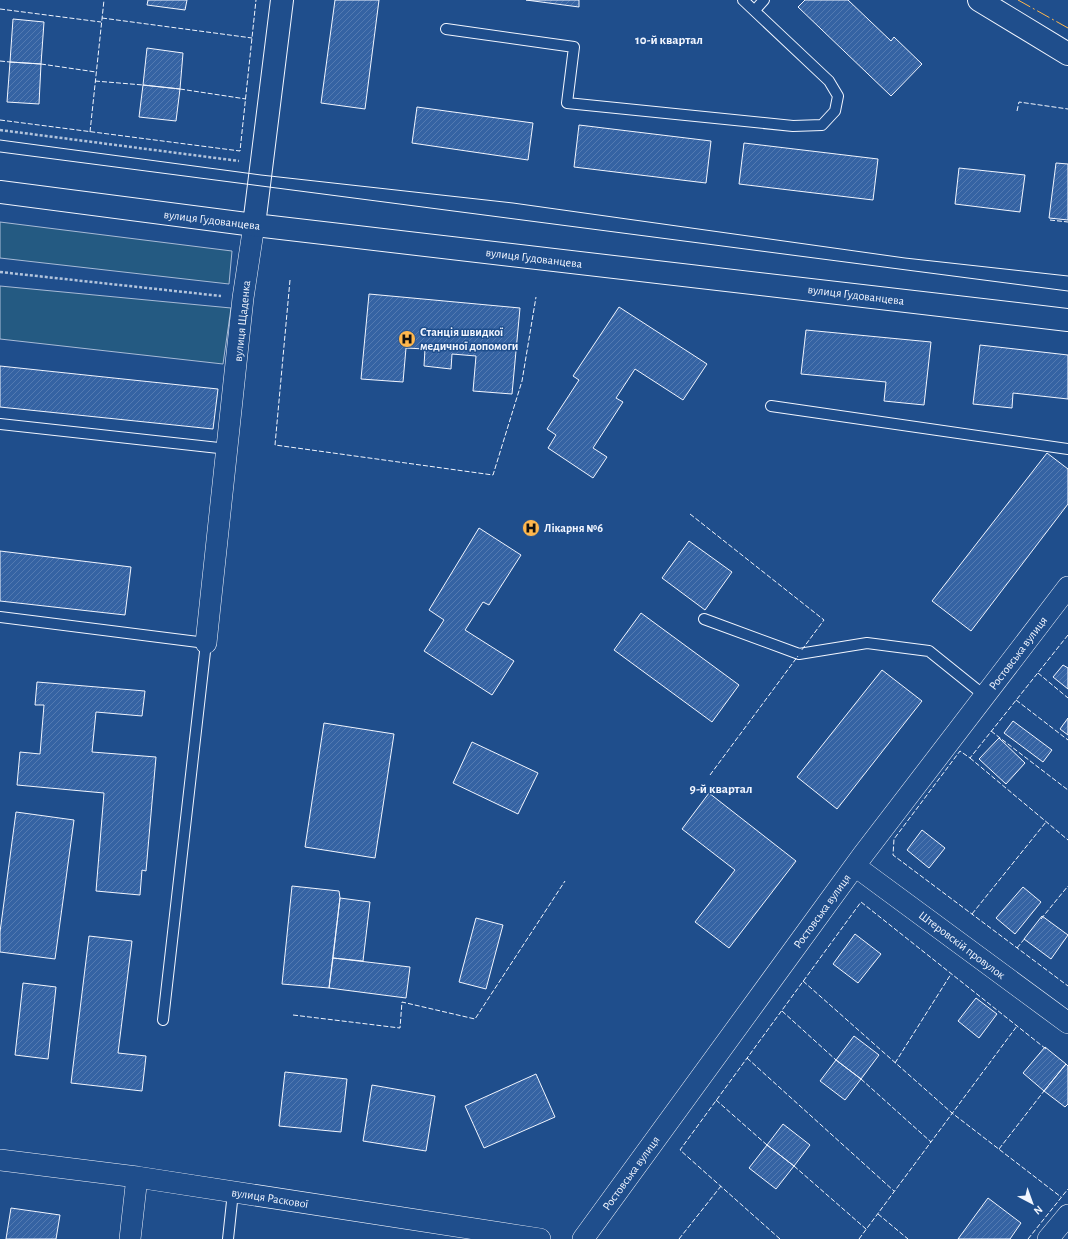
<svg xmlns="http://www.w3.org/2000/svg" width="1068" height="1239" font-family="'Alegreya Sans',sans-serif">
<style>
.green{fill:#245a82;stroke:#a8bbd7}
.building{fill:url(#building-hatch);stroke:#f2f6ff}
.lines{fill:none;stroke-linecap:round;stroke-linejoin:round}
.service-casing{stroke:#f2f6ff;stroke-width:12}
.minor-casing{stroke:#f2f6ff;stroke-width:22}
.tertiary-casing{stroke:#f2f6ff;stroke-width:24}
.path{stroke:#b3c4dc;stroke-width:2.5;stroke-dasharray:3 2;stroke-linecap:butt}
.service{stroke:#1f4e8c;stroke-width:10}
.minor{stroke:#1f4e8c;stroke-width:21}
.tertiary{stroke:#1f4e8c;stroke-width:22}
.tram{stroke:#f2f6ff;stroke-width:1}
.fence{stroke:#f2f6ff;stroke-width:1;stroke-dasharray:5 2;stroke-linecap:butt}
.power{stroke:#ffb74d;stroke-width:1;stroke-dasharray:14 3 2 3;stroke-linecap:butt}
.labels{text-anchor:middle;stroke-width:3;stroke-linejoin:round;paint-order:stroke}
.street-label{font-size:12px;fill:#f2f6ff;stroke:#1f4e8c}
.poi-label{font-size:12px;font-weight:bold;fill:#f2f6ff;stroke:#1f4e8c;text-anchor:start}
.neighbourhood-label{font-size:13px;font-weight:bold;fill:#f2f6ff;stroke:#1f4e8c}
</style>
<defs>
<pattern id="building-hatch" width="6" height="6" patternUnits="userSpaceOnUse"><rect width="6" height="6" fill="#3563a3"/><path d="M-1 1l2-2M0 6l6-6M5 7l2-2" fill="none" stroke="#537ab1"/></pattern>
</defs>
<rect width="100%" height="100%" fill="#1f4e8c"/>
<!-- green -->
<path class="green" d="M0,222L232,251L229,284L0,258Z
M0,286L231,308L223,364L0,339Z"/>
<!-- building -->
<path class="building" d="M148,0H187L185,10L147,5Z
M335,0H379L365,109L321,103Z
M526,0H579V7Z
M805,0H848L891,41L894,37L922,64L891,96L798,7Z
M13,19L44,22L41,64L10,62Z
M147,48L183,53L180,89L143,85Z
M10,62L41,64L39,104L7,102Z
M143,85L180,89L176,121L139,117Z
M417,107L533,123L528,160L412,143Z
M579,125L711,141L706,183L574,167Z
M744,143L878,159L873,200L739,184Z
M1056,163L1068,164V220L1049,218Z
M959,168L1025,175L1020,212L955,204Z
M369,294L520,308L512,394L473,391L476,356L452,354L451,369L424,366L425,349L406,348L403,382L361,379Z
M619,307L707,364L683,400L635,369L616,398L623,402L593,448L607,457L593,478L548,448L556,435L547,429L579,380L573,376Z
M806,330L931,342L924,405L884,401L886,382L801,374Z
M980,345L1068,355V399L1013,393L1012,408L973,404Z
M0,366L218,389L213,429L0,407Z
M1047,453L1068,469V504L971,631L932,601Z
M479,528L521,555L489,605L483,602L465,630L514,661L492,695L424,651L444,620L429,610Z
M689,541L732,572L705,610L662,578Z
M0,551L131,567L125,615L0,601Z
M641,613L739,685L712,722L614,650Z
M1063,665L1068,668V689L1053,677Z
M882,670L922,701L837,809L797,777Z
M37,682L145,691L142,716L96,712L92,752L156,757L146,871L142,870L140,895L96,891L104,793L17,785L20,752L40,754L44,705H35Z
M1068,718V735L1060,729Z
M1013,721L1052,750L1043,762L1004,733Z
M324,723L394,734L375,858L305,847Z
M999,738L1025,763L1006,784L979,759Z
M472,742L538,773L518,814L453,783Z
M709,793L796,861L729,948L695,922L735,870L682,829Z
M16,812L74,820L55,959L0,952V932Z
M922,830L945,848L929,868L907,850Z
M292,886L339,891L340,898L329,988L282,984Z
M1023,887L1041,902L1015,934L996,918Z
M340,898L370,902L363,961L333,958Z
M1042,916L1068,935L1051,959L1024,939Z
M476,918L503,925L486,989L459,982Z
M855,934L881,954L858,983L833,964Z
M89,936L132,941L118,1053L146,1056L142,1091L71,1083Z
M333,958L410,967L406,998L329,988Z
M23,983L56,987L48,1059L15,1055Z
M976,998L997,1014L979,1038L958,1021Z
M854,1036L879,1055L861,1079L836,1060Z
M1045,1047L1066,1064L1044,1091L1023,1073Z
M836,1060L861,1079L845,1100L820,1081Z
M1066,1064L1068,1066V1104L1065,1107L1044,1091Z
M285,1072L347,1079L341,1132L279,1126Z
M536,1074L555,1117L484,1148L465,1106Z
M372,1085L435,1096L426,1151L363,1141Z
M783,1124L810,1145L794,1166L767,1145Z
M767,1145L794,1166L776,1189L749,1168Z
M988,1198L1021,1223L1010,1239H958Z
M11,1208L60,1215L56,1239H6Z"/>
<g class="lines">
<!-- service casing -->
<g class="service-casing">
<path id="service" d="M755,10L764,0
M446,29L574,47L567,103L793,126L822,125L835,111L838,96L829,81L743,0
M771,406L1068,449
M0,424L228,449
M0,617L206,643L163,1020
M704,619L799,654L867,643L929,651L985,696
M228,1239L233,1192"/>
</g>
<!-- minor casing -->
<g class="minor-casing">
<path id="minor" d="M206,643L243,298L254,225
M855,866L1068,1023
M0,1160L137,1177L540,1239
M130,1239L137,1177
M583,1239L862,856L1068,587
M1048,1239L1068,1215"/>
</g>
<!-- tertiary casing -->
<g class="tertiary-casing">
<path id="tertiary" d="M979,0L1068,54
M0,192L254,225L1068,320
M254,225L282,0"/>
</g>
<!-- path -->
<path class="path" d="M0,130L239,161
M0,272L221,296"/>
<!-- service -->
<use href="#service" class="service"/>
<!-- minor -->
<use href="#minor" class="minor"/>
<!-- tertiary -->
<use href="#tertiary" class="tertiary"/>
<!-- tram -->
<path class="tram" d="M0,140L261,175L513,203L905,258L1068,276
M0,152L1068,291"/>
<!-- fence -->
<path class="fence" d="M0,9L101,22
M102,18L252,38
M0,61L10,62
M41,64L96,72
M95,81L143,85
M180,89L246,99
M1017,111L1019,102L1068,109
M0,120L240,151L256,0
M90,132L104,0
M1050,220L1068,222
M290,280L275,445L493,475L522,381L536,297
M690,514L824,620L801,651
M1068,635L970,758L960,751L894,839L893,855L1068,986
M1038,673L1068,698
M1016,700L1068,740
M991,731L1068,790
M970,758L1068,840
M710,775L798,656
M972,914L1046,822
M1041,919L1068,886
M1017,948L1026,937
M803,981L952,1113L1061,1197
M782,1011L836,1060
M293,1015L400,1028L402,1002L475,1019L565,881
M747,1058L894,1191
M895,1063L951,974
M861,1079L931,1142
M716,1100L767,1145
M999,1149L1044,1091
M794,1166L866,1229
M878,1214L908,1239
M679,1239L721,1186
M780,1239L680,1150L861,902L1046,1049
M859,1239L1017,1026
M1028,1239L1068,1189"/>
<!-- power -->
<path class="power" d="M1018,0L1068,28"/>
</g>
<!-- icons -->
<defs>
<g id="hospital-disc" transform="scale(0.9)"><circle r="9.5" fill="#ffb74d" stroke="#1f4e8c"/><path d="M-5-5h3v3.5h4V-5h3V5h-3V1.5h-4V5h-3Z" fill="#111"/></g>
</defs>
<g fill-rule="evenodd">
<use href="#hospital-disc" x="407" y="339"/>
<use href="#hospital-disc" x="531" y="528"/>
</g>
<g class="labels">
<!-- street labels -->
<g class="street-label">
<text transform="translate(212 220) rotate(7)" y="4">вулиця Гудованцева</text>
<text transform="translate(534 258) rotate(7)" y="4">вулиця Гудованцева</text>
<text transform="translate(856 295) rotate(7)" y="4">вулиця Гудованцева</text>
<text transform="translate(242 321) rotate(-84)" y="4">вулиця Щаденка</text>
<text transform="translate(1018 653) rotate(-53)" y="4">Ростовська вулиця</text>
<text transform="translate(822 911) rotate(-54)" y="4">Ростовська вулиця</text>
<text transform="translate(962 945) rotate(37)" y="4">Штеровскій провулок</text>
<text transform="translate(631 1173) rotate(-54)" y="4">Ростовська вулиця</text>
<text transform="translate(270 1198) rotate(9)" y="4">вулиця Раскової</text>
</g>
<!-- poi labels -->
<g class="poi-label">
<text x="420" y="336">Станція швидкої<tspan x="420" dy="14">медичної допомоги</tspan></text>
<text x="544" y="532">Лікарня №6</text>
</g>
<!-- neighbourhood labels -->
<g class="neighbourhood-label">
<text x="669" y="44">10-й квартал</text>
<text x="721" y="793">9-й квартал</text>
</g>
</g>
<!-- north arrow -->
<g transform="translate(1032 1203) rotate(139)" stroke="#1f4e8c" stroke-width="3" paint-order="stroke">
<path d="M0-3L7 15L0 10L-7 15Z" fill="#f2f6ff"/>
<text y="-6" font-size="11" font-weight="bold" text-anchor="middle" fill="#f2f6ff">N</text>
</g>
</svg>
